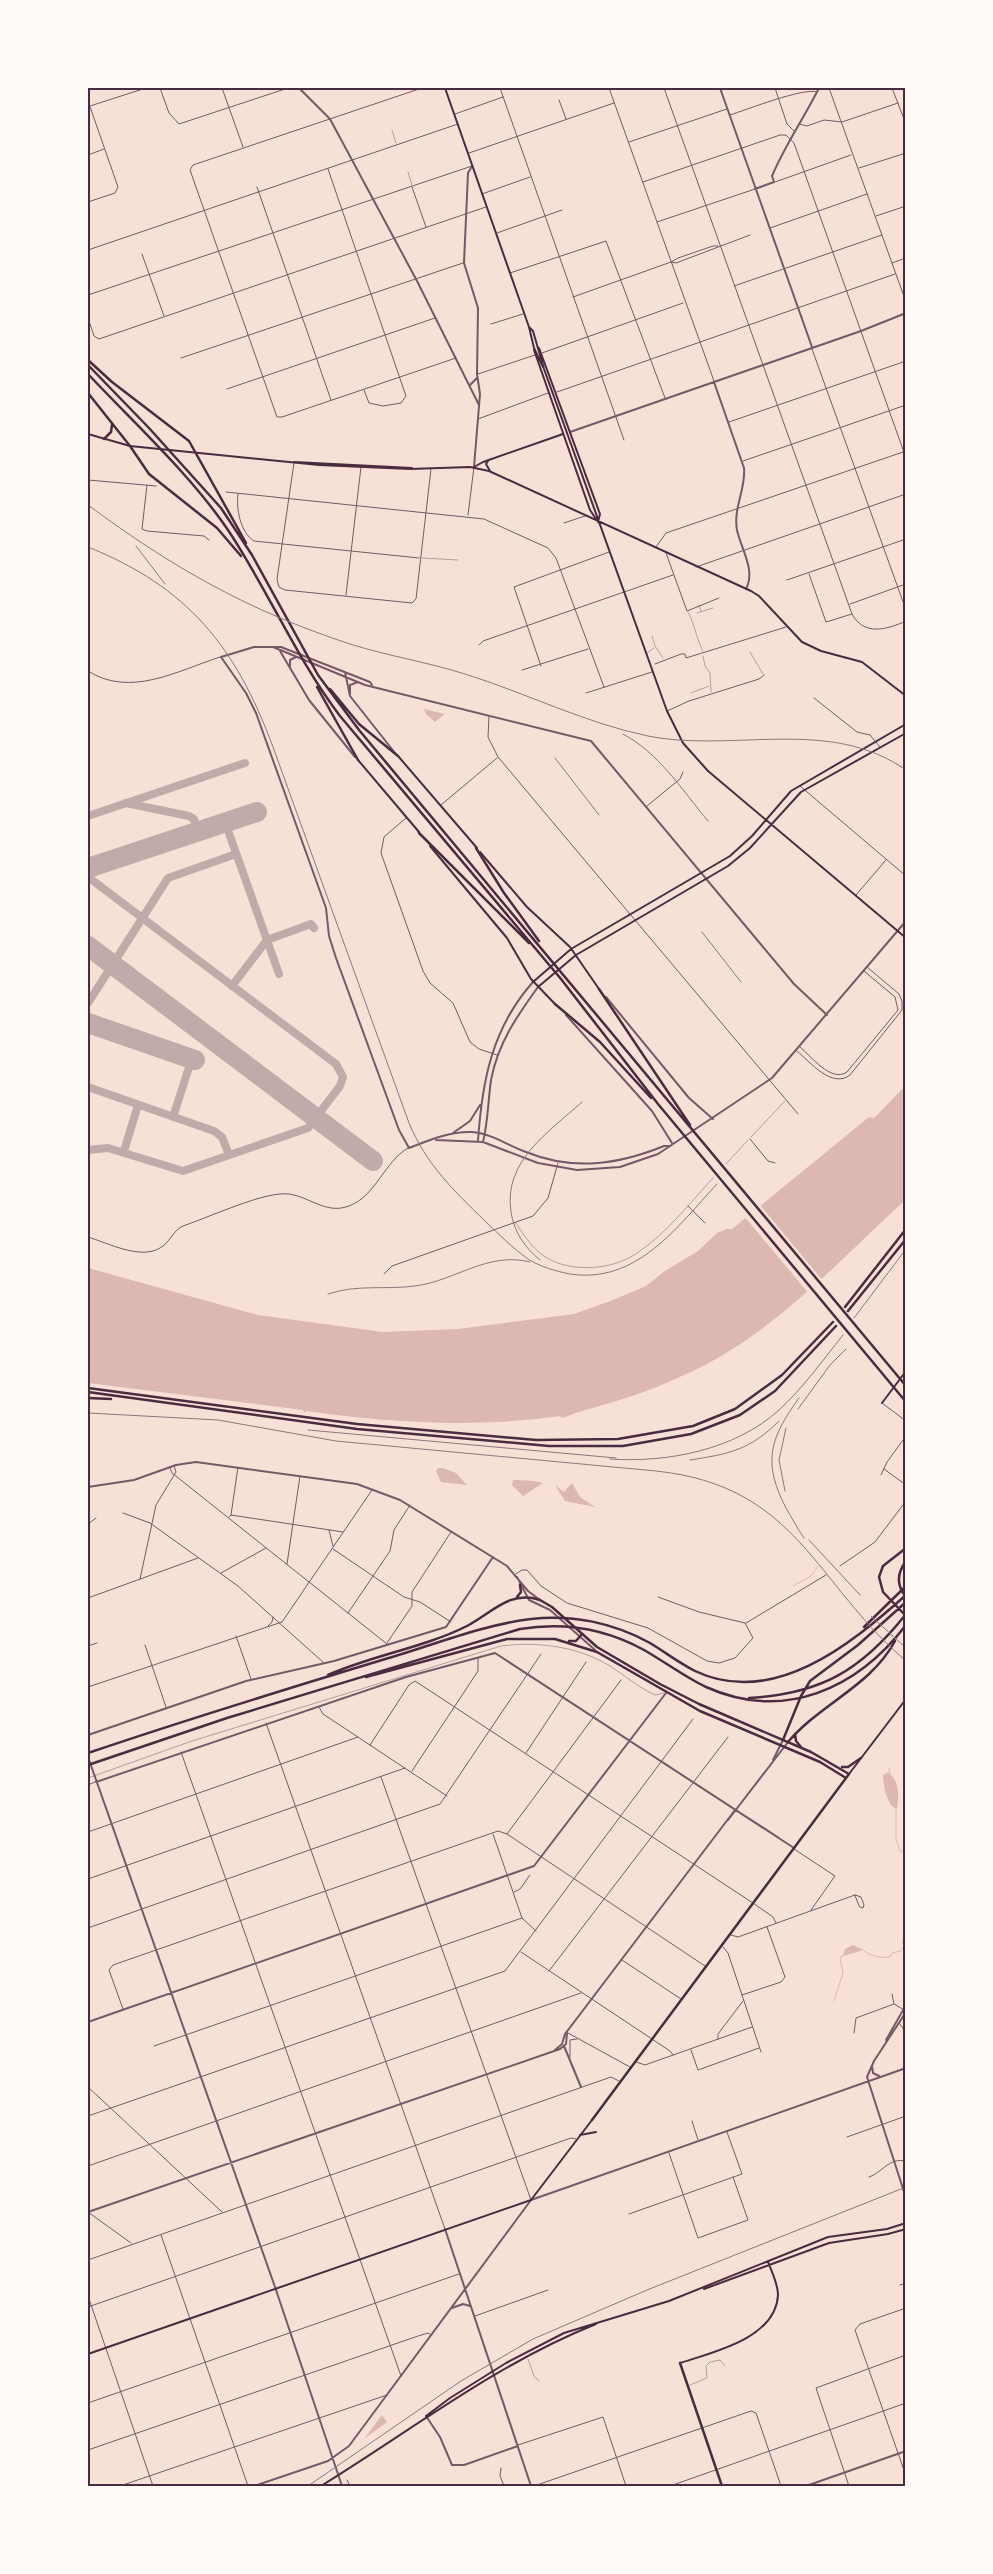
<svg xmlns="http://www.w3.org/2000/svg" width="993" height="2574" font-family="Roboto,sans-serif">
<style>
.water{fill:#dcb8b0}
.pier{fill:#f7e1d7}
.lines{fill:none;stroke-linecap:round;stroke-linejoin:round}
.stream{stroke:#dcb8b0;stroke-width:1}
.taxiway{stroke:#c3aaaa;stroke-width:8}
.runway{stroke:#c3aaaa;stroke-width:20}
.service{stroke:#755966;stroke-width:0.5}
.pedestrian{stroke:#755966;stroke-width:1}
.minor{stroke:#755966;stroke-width:1}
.tertiary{stroke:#755966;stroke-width:2}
.secondary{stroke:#4a2c40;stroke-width:2}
.primary{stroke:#4a2c40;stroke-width:2.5}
.trunk{stroke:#4a2c40;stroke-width:2.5}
.motorway{stroke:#4a2c40;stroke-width:2.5}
.rail{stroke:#8f747c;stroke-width:1}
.neatline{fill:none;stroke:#4a2c40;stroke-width:2}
</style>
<rect width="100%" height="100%" fill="#f7e1d7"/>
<!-- water -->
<path class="water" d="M424,709L445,714L435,722L426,714Z
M905,1086V1200C839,1261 779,1328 697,1369C674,1380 651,1390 626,1398C605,1405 582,1410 562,1418L560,1416C474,1428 391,1423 306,1411L305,1413L303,1410L88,1383V1268L258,1315L383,1332L458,1329L574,1314L613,1300L646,1286L665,1271L698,1251L717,1233L727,1229H732L869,1117L874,1118L878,1114Z
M443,1468L456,1473L467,1485L441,1482L436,1471L438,1468Z
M513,1480C519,1480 540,1481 543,1483L523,1496L512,1485Z
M572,1483L580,1497L595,1507L565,1501L555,1485L564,1492Z
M888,1772C900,1782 899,1795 897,1809C887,1806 883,1785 883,1775Z
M853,1945L864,1950L843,1956L845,1949Z
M382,2415L387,2422L364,2439Z"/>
<!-- pier -->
<path class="pier" d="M759,1204L824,1282L810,1295L744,1216Z"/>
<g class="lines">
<!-- stream -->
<path class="stream" d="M793,1586L811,1576L818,1566
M889,1768L890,1773
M896,1808V1839L900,1851L905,1853L906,1862
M864,1951C873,1957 880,1958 890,1957L892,1953L901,1951L904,1946L902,1941L906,1935
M834,2001L843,1973L840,1958L843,1955"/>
<!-- taxiway -->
<path class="taxiway" d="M126,803L189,816L194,819L198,831
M88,816L245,763
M225,822L279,974
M88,877L336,1064L343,1077L340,1086L308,1128L183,1171L108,1148L88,1150
M232,986L267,940L311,924L314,928
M88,1003L168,878L236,854
M88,1087L214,1131L222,1137L229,1155
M173,1117L192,1058
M124,1151L138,1105"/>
<!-- runway -->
<path class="runway" d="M88,868L257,812
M88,946L373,1161
M88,1023L195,1060"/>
<!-- service -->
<path class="service" d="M392,130L396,143
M408,172L412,185
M422,558L458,560
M699,605L701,611
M688,612C695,625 696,638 703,651
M697,613L713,608
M652,636L655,646L663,658
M750,652L763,674
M647,653L654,648
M703,656L705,666L710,673L711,692
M691,693L709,686
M751,1137L785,1101
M726,1164L748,1140
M516,1223C523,1234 530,1245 540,1253C565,1274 612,1271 637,1253C666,1234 689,1204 713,1178
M88,1778L192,1741L501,1646C540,1641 583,1647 616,1670C629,1679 640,1688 655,1695L664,1693
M528,2359L534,2376L539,2381
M690,2385L707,2378L706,2366L710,2362L720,2360L725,2366"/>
<!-- pedestrian -->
<path class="pedestrian" d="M655,664L681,654H685L686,658L786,627"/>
<!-- minor -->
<path class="minor" d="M160,88L169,113L179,124L288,88
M222,88L243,147
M422,88L193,165L190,170L277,417H282L456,358
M500,88L624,440
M609,88L714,381
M664,88L852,614C864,636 886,630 906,621
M775,88L787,124L794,131
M829,88L906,302
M892,88L906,124
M559,100L566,119
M88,101L118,187L115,193L88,202
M90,106L146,88
M455,114L503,97
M730,115C746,110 804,87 817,92
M799,124L807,126L824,120L842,122L898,103
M629,142L727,109
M469,153L614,103
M88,155L104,149
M859,168L906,153
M328,169L406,396L401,403L383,406L369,403L364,390
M643,182L780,135H786L794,143L906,458
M775,182L851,155
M257,187L331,400
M412,187L426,227
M482,194L530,177
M876,216L906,206
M657,222L755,189
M770,228L867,194
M497,233L562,210
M88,250L458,124
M142,254L164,316
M671,262L676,263L750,235
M892,263L906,258
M510,273L606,241L665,398
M734,286L882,235
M88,295L472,166
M573,297L671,262L678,258L713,246H718
M88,318L94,336L99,339L486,207
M491,324L523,314
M812,349L906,610
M542,353L683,303
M181,358L463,263
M478,374L535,355
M227,389L435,318
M557,392L895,274
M478,419L548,393
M729,422L906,361
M743,461L906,405
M294,463L277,579L279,587L285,590L412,603L416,599L431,469
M88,480L156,486
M147,485L142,529L147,531L204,536L209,540
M226,492L484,519L548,548L556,558L604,687
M238,494C236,508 240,532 254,541L419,558
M468,515L474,467
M564,523L585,516
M656,547L666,533L906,451
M666,553L687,611L719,598
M696,567L906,494
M809,574L826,622L852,614
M787,580L906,539
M346,595L361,467
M850,604L906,584
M479,645L483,641L673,575
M541,666L514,587L609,552
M522,670L588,649
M88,671C130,698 177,671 220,657
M586,693L652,672
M814,698L857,732L870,735L880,747
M667,711L689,701L759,679L764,675
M489,716L488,737L498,757L798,1114
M800,786L906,876
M441,805L497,758
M647,806L680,779L683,772
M406,818L384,837L381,853L423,971L430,983L453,1003L470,1042L479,1049L497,1055
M856,895L886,860
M800,1047C811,1056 831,1083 847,1072L898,1010L895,997L864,971
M797,1051C810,1062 832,1089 850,1075L902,1010V1001L899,994L867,967
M750,1139L768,1161L775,1163
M688,1206L705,1223
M88,1237C108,1243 140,1260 160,1248C170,1243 172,1231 183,1226C209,1217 255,1196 280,1194C305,1191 323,1216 349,1206C376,1196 384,1162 408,1148
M384,1274L392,1266L533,1216L548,1198L558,1163
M882,1403L906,1421
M170,1468L172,1473L387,1644
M884,1469L906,1485
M881,1475L887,1462L906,1436
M123,1513L150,1523L238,1586L324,1663
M231,1515L238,1467
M229,1517L231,1515L343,1532
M88,1524L96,1518
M329,1530L333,1546
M333,1549L404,1597L420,1602L451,1622
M287,1564L300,1476
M840,1566L875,1542L906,1501
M221,1573L266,1548
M516,1574L522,1570H527L541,1586L567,1603L648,1628L707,1661L719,1663L735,1658L753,1638L745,1623
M140,1579L156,1505L176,1472L174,1466
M658,1597L699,1612L745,1623
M88,1598L198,1558
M348,1613L390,1551L394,1530L410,1505
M746,1623L826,1575
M268,1626L272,1622L273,1617
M236,1636L251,1679
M387,1643L412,1606V1592L451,1532
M145,1645L166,1707
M88,1646L97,1643
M88,1687L282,1622L372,1490
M319,1707L323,1714L447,1796
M266,1723L445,2229
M370,1745L409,1685L415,1681L753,1903L773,1917L776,1923
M181,1752L401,2376
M526,1753L586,1662
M412,1771L478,1671V1658
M381,1777L531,2200
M88,1785L95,1782
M88,1832L358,1737
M493,1834L522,1918L536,1931
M507,1834L621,1680
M794,1849L835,1876L811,1910
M88,1879L405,1768
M514,1892L520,1889L530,1875
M855,1895L861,1897L864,1905L863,1908L860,1907Z
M88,1928L440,1804L541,1654
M731,1935L738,1937L855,1895
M723,1947L728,1953L761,2052
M521,1952L670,2051L673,2055
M622,1960L681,1999
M549,1971L728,1737
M892,1994L894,2004L906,2011
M742,1995L781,1982L785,1977L767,1927
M123,2009L109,1970L113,1965L498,1831L507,1834L705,1966
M899,2023L906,2032
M568,2033L630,2067
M854,2033L856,2018L894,2004
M718,2039V2034L743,2001
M154,2046L522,1918
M691,2050L698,2070L759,2048
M570,2057V2040L577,2039
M636,2062L645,2065L752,2027
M88,2087L222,2212
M88,2116L505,1971L693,1719
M692,2121L698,2140
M847,2137L906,2116
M669,2153L698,2238L748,2220L733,2177
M88,2166L581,1993
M869,2177C882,2173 889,2157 906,2161
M88,2212L131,2243
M629,2214L742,2174L727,2132
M161,2235L248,2486
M88,2260L611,2077L619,2081
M900,2285L906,2283
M88,2296L153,2486
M88,2307L571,2138L576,2139
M906,2308L860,2324L855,2330L906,2476
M475,2316L548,2290
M88,2403L459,2274
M518,2445L603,2417L626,2486
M88,2450L418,2336L428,2333L431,2335
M501,2468L500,2476L504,2486
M347,2480L350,2486
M120,2486L387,2395
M534,2486L751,2411L756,2413L781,2486
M670,2486L906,2403
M849,2486L816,2388L906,2355"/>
<!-- tertiary -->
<path class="tertiary" d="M299,88L330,119L417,281L479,405
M720,88L812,347
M472,166L468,173L464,263L478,308L477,374L480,394L474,467
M755,189L774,182L772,176C785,145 804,118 819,88
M714,382L744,468C746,489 733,508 737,530C741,549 756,570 746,589
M470,385L477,378
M570,432L861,331L906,313
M273,647L365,685L591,741L794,984L827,1015
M280,651L309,700L355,757
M290,666V660L296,657
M345,672L350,696L395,753
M372,685L370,682L281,647H254L221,657L246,693L256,713L326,908L329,936L336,958L399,1130L409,1148C429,1140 451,1131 472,1132C490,1133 509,1146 526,1152C573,1171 617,1165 664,1146H669
M350,694V685L358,682
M606,997L689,1098L713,1119
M566,1015L652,1111L672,1143
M453,1133L470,1121L480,1105
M436,1140L483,1142L538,1163L577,1170L620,1167L658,1154L772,1078L906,921
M478,1141C482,1081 492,1028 533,982
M483,1142C488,1122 488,1101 491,1080C498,1043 517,1016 538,987
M88,1487L134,1480L176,1465L196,1462L357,1484L400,1500L507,1566L528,1591L540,1600
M517,1577L529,1600L550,1610L595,1650
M88,1735L246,1681L334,1661L446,1627L493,1557
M88,1757L275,2287L342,2486
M773,1760L783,1740
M96,1782L406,1677L495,1653L794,1848
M742,1814L779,1838
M728,1820L788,1742
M906,2012L874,2061L867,2077L906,2198
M88,2022L534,1866L666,1693
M886,2040L906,2005
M564,2046L581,2087
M555,2050L562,2044L565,2034L735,1810
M872,2066L873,2073L879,2076
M88,2212L560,2049L566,2044L567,2033
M445,2229L531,2486
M452,2308L463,2304L470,2306
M426,2416L440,2437L452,2465H464L518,2446
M254,2486L328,2461L349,2446L531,2200L906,2068
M806,2486L906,2451"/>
<!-- secondary -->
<path class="secondary" d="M445,88L529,327L534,348L543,367
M529,327L533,331L544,369L667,711L683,743L708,771L906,938
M539,348L600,514L598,522
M534,350L590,510L596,519
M88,434L130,446L319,465L410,469L470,467L489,471L751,591L759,596L802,642L821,651L862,662L906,696
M488,461L486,464L490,471
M294,462L412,468
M474,467L483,462L563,434
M398,756L477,848
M358,760L419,832
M430,846L507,938L531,979L555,1004
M480,852L527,907L570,947L599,989
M533,982L571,949L730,856L752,836L791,791L906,724
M538,987L576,955L728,866L750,848L801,792L906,733
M882,1403L906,1371
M849,1774L906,1699
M580,2135L596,2132
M704,2289L829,2243L888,2234L906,2229
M88,2354L531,2200L592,2120
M680,2363C714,2352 776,2338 778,2295C778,2284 772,2272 768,2262
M426,2416L450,2398L506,2363L564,2333L669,2301L828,2237L887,2229L906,2223
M321,2486C412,2430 496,2364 596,2324"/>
<!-- primary -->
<path class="primary" d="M540,1600L552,1607L597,1647L660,1684L699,1704L811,1752L849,1774L592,2120
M597,1652L700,1711L820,1762L846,1778
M842,1767H848L861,1758
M680,2363L722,2486"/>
<!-- trunk -->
<path class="trunk" d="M845,1307L906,1229
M848,1311L906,1239
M88,1388L357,1424L536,1440L618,1439L693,1426L735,1409L782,1375L833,1322
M88,1392L357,1429L549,1446H623L691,1434L740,1415L775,1391L836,1326
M88,1398L111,1399"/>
<!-- motorway -->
<path class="motorway" d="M88,360L112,382L189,441L246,543
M88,365L149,428L221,508L252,555L318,675L359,730L906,1386
M88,374C134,423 190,474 228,530C268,590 296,658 340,716L561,979L658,1104L906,1402
M88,393L130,446L149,474L217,528L241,556
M104,439L111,432L112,425
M317,687L358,760
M330,689L359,724L398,756
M419,833L529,943
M476,848L504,893L539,941
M599,989L690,1125
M555,1004L600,1042L651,1098
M906,1561C897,1573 896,1585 906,1597
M517,1597L521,1592L520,1585
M905,1615L883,1592L879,1577L883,1566L906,1548
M864,1627L906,1586
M569,1641H576L582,1634
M328,1675C373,1655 423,1648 467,1626C492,1613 509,1590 540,1600
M366,1677L507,1639H555L597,1652
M749,1698C820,1694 861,1671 906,1614
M795,1734L796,1741L801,1747
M783,1740L801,1696L810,1681L858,1645L906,1602
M788,1742C820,1704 871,1686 895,1641
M88,1753C185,1720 283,1690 382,1660C431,1646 481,1625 531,1619C572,1614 614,1623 650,1643C665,1652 679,1663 695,1671C773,1708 850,1645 906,1595
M88,1765L227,1718L520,1629C563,1622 606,1629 644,1650C665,1662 685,1677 706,1687C784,1722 857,1689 906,1625"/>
<!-- rail -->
<path class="rail" d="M88,505C173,568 249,611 350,644C388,656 427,662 465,674C526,693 585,723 648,736C734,753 829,716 906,770
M136,546L165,584
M88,547C188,587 236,647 273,747L409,1123C426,1164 454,1191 485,1221C499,1234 512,1248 528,1259C541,1267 555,1271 570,1274C637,1284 677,1227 717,1184
M623,734C659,753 682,790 708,821
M555,758L599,815
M702,932L741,982
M540,1260C525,1248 514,1232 511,1212C503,1161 549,1132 582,1102
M328,1294C357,1284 386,1290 415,1286C455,1281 488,1251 530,1262
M854,1318L906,1249
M799,1398C770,1438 762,1462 786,1508C792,1518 797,1528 804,1538
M798,1409L830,1365L846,1349
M88,1413L218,1420L336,1441L656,1471C798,1486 814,1583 906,1661
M308,1430L616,1458
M610,1459C667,1463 735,1450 779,1410C803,1388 823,1360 843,1335
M690,1460C729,1454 750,1450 779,1421
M785,1491L779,1460L786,1428
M809,1540L860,1595
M871,1616L906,1648
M308,2486L461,2381L533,2339L647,2290L906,2187"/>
</g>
<!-- border -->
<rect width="993" height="2574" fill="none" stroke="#fffaf5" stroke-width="178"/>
<rect x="89" y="89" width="815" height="2396" class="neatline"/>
</svg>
